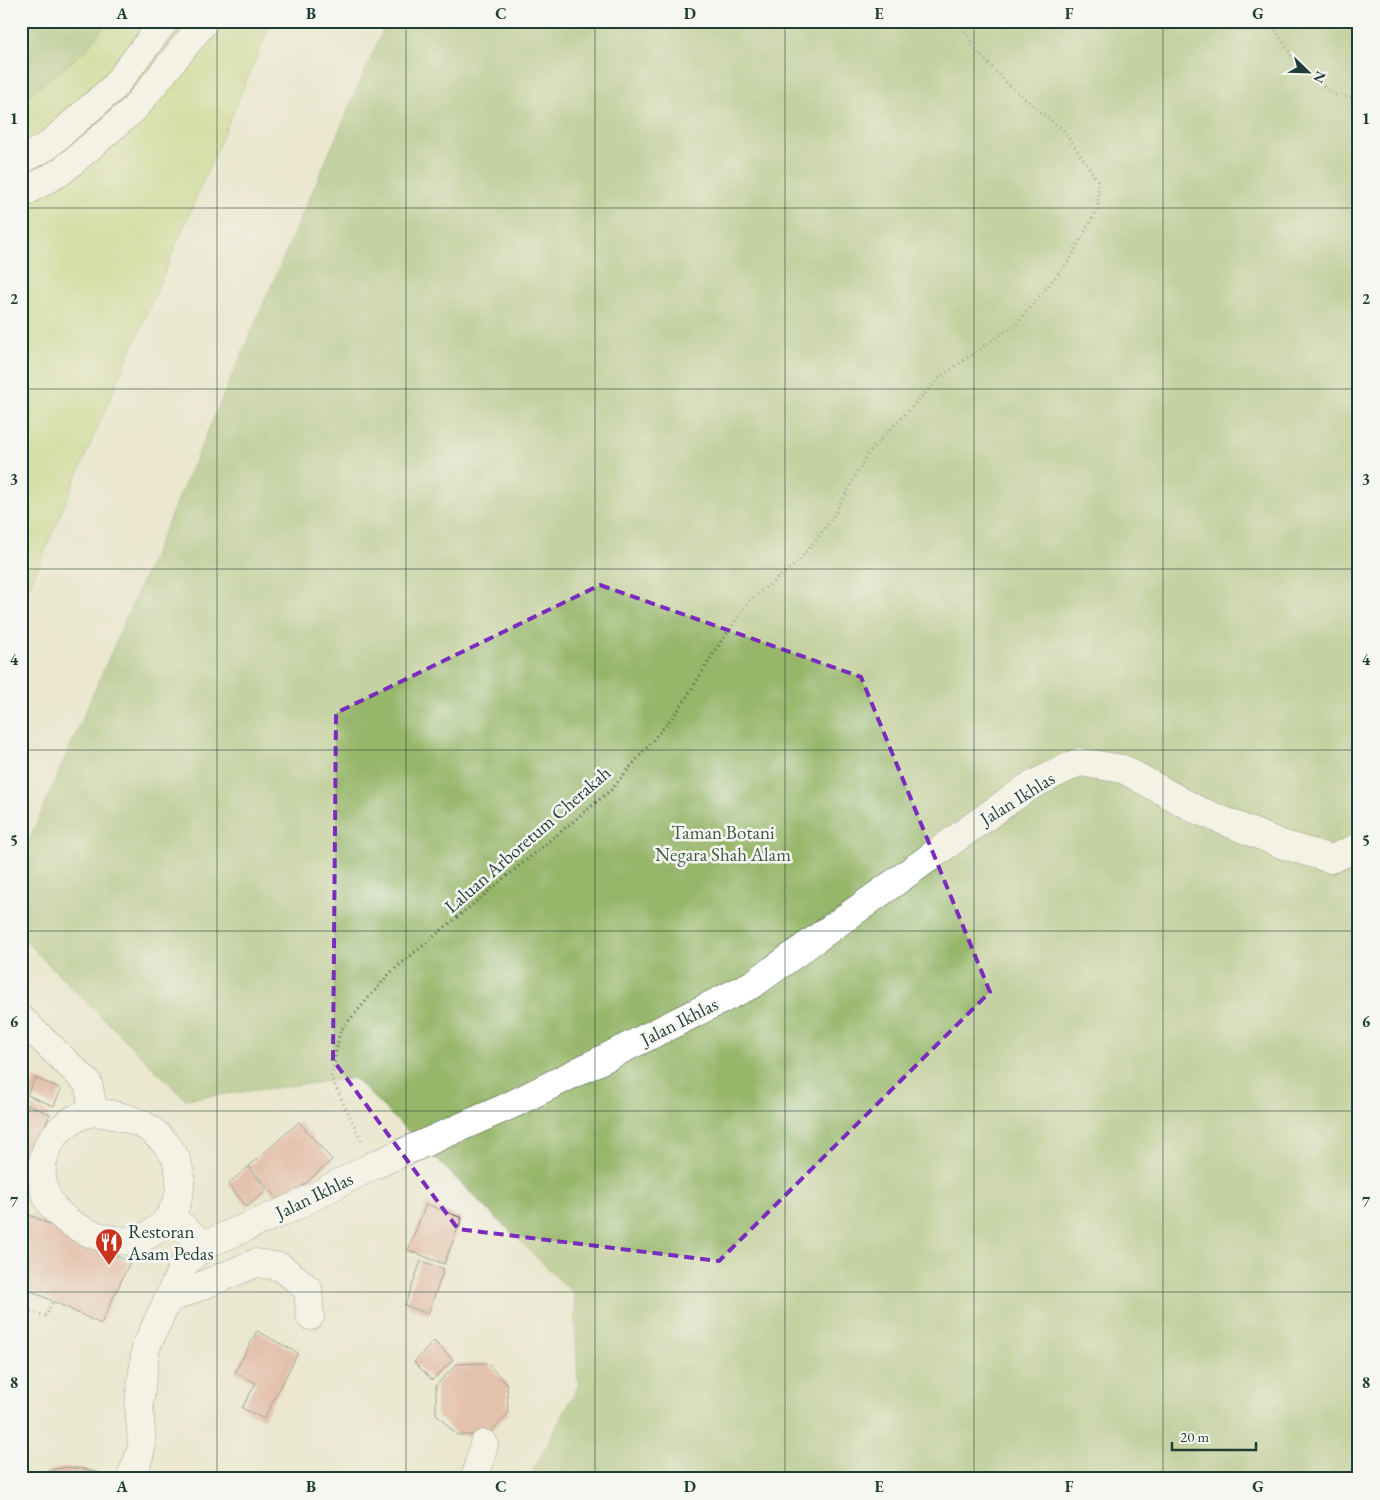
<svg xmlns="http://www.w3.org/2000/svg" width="1380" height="1500" font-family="'EB Garamond',serif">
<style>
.green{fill:#bed579;stroke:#6e8956}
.forest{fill:#96b669;stroke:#5a7a4e}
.building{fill:#db9283}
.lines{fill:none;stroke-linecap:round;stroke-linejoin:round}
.minor-casing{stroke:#3e574b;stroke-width:29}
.path{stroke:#3e574b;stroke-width:3;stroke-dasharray:1 4;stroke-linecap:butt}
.minor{stroke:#fff;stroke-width:28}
.marked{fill:none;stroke:#7b2cbf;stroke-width:4;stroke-dasharray:10 6;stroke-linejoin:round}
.grid{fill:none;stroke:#1f3d34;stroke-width:1;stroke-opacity:0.55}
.labels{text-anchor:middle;stroke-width:5;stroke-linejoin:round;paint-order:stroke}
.street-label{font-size:19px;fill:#1f3d34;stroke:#f6f6f2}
.park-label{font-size:19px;fill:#3f5b42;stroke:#f6f6f2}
.poi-label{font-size:19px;fill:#1f3d34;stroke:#f6f6f2;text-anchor:start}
.neatline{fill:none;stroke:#1f3d34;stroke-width:2}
.grid-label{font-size:16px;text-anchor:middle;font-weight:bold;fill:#1f3d34}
</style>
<rect width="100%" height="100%" fill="#f6f6f2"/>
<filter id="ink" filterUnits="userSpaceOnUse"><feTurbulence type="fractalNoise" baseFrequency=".02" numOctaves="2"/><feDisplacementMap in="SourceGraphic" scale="10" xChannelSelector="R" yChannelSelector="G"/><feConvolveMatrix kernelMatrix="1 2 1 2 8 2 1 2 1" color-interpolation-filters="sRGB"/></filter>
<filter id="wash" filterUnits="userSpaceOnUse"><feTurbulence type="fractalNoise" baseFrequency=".0096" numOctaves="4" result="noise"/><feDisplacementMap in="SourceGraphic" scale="20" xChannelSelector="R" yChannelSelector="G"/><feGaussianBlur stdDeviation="1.12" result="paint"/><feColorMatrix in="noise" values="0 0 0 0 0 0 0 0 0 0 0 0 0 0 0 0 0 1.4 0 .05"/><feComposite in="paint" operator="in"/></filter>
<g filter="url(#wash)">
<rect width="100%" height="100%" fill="#ebe8cf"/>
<!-- green -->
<path class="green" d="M21,21H272L21,606Z"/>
<!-- forest -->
<path class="forest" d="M21,21H108L86,50L21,101Z
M387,21H1359V1479H529L578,1386L574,1294L354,1078L185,1099L21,937V859Z"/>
<g id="blocks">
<!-- building -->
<path class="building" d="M35,1078L61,1089L54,1106L27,1095Z
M28,1105L50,1114L21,1182V1120Z
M299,1122L332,1160L282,1204L249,1166Z
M248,1167L267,1190L247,1207L228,1184Z
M426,1204L462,1218L444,1264L408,1250Z
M21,1211L130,1262L101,1324L21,1286Z
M421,1261L444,1269L428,1314L405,1305Z
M257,1331L298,1353L264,1419L242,1408L256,1383L235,1372Z
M434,1341L453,1360L432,1380L414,1362Z
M487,1363L507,1384L508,1414L487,1435H457L436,1414V1385L457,1364Z
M67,1467L84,1469L99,1473L97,1479H34L52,1470Z"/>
</g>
</g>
<g filter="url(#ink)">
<use href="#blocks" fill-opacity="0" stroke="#3e574b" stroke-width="1"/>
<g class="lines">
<!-- minor casing -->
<g class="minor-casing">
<path id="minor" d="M21,160L46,147L113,88L165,21
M21,194L62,171L134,109L205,21
M21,1019L88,1083L94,1112
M94,1112C111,1114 130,1117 145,1126C157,1133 173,1149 177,1162C186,1190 175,1220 150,1234C136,1242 121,1242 106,1238C82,1233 53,1216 45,1192C33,1155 57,1119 94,1112Z
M170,1216L204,1245
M167,1300L256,1263L281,1267L308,1289L310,1316
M130,1479L138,1460L142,1445L139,1405L146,1347L184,1264L204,1245L294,1207L372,1166L509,1106L753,984L1028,787L1079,762L1123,769L1195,809L1281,844L1331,859L1359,847
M475,1479L484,1444"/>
</g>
<!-- path -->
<path class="path" d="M1240,21L1270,22
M1270,21L1294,59L1332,94L1359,99
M361,1140L331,1077L340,1031L391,972L611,790L680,708L718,646L750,600L798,562L831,520L869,452L940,377L1016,324L1069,261L1098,208V181L1064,131L1012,88L975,50L961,21
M21,1308L46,1316L53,1301"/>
<!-- minor -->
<use href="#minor" class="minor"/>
</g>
</g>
<!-- marked area -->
<path d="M0 0H1380V1500H0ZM600,585L861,677L990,992L719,1261L458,1229L333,1060L336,713Z" fill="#ebe8cf" fill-opacity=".55" fill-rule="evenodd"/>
<path class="marked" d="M600,585L861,677L990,992L719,1261L458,1229L333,1060L336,713Z"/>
<!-- grid -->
<path class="grid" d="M217,21V1479M406,21V1479M595,21V1479M785,21V1479M974,21V1479M1163,21V1479M21,208H1359M21,389H1359M21,569H1359M21,750H1359M21,931H1359M21,1111H1359M21,1292H1359"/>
<!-- icons -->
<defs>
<g id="restaurant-pin" transform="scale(1.4375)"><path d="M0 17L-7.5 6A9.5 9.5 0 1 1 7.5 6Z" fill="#c8321e" stroke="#f6f6f2"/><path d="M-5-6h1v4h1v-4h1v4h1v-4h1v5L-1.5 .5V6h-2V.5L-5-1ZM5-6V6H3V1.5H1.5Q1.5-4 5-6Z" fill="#fff"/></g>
</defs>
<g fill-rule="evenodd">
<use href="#restaurant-pin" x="109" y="1242"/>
</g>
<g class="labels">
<!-- street labels -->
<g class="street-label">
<text transform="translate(1017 798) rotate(-32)" y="7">Jalan Ikhlas</text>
<text transform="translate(527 839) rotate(-41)" y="7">Laluan Arboretum Cherakah</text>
<text transform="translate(679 1021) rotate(-27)" y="7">Jalan Ikhlas</text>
<text transform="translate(314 1195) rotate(-26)" y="7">Jalan Ikhlas</text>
</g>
<!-- park labels -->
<g class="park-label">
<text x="723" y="839">Taman Botani<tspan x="723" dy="22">Negara Shah Alam</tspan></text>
</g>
<!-- poi labels -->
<g class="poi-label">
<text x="128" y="1238">Restoran<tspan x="128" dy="22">Asam Pedas</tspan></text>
</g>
</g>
<!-- margin -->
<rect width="1380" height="1500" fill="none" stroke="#f6f6f2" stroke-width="55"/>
<!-- north arrow -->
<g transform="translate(1308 72) rotate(113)" stroke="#f6f6f2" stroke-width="4" paint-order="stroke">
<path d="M0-4L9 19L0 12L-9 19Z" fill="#1f3d34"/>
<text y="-8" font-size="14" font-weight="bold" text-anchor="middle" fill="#1f3d34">N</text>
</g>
<!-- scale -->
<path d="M1172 1442v8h84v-8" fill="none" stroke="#1f3d34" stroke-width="2.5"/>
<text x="1180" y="1442" font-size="15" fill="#1f3d34" stroke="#f6f6f2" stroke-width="4" paint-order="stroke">20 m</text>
<rect x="28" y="28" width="1324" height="1444" class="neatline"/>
<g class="grid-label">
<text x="122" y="19">A</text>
<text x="311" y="19">B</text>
<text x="501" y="19">C</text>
<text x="690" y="19">D</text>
<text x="879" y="19">E</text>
<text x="1069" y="19">F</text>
<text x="1258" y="19">G</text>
<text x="14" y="124">1</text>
<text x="1366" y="124">1</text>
<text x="14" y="304">2</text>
<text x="1366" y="304">2</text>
<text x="14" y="485">3</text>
<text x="1366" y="485">3</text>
<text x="14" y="665">4</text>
<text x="1366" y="665">4</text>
<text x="14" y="846">5</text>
<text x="1366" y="846">5</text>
<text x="14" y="1027">6</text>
<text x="1366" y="1027">6</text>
<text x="14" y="1207">7</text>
<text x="1366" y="1207">7</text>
<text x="14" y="1388">8</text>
<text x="1366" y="1388">8</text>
<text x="122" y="1492">A</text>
<text x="311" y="1492">B</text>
<text x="501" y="1492">C</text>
<text x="690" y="1492">D</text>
<text x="879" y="1492">E</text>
<text x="1069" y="1492">F</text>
<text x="1258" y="1492">G</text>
</g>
</svg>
